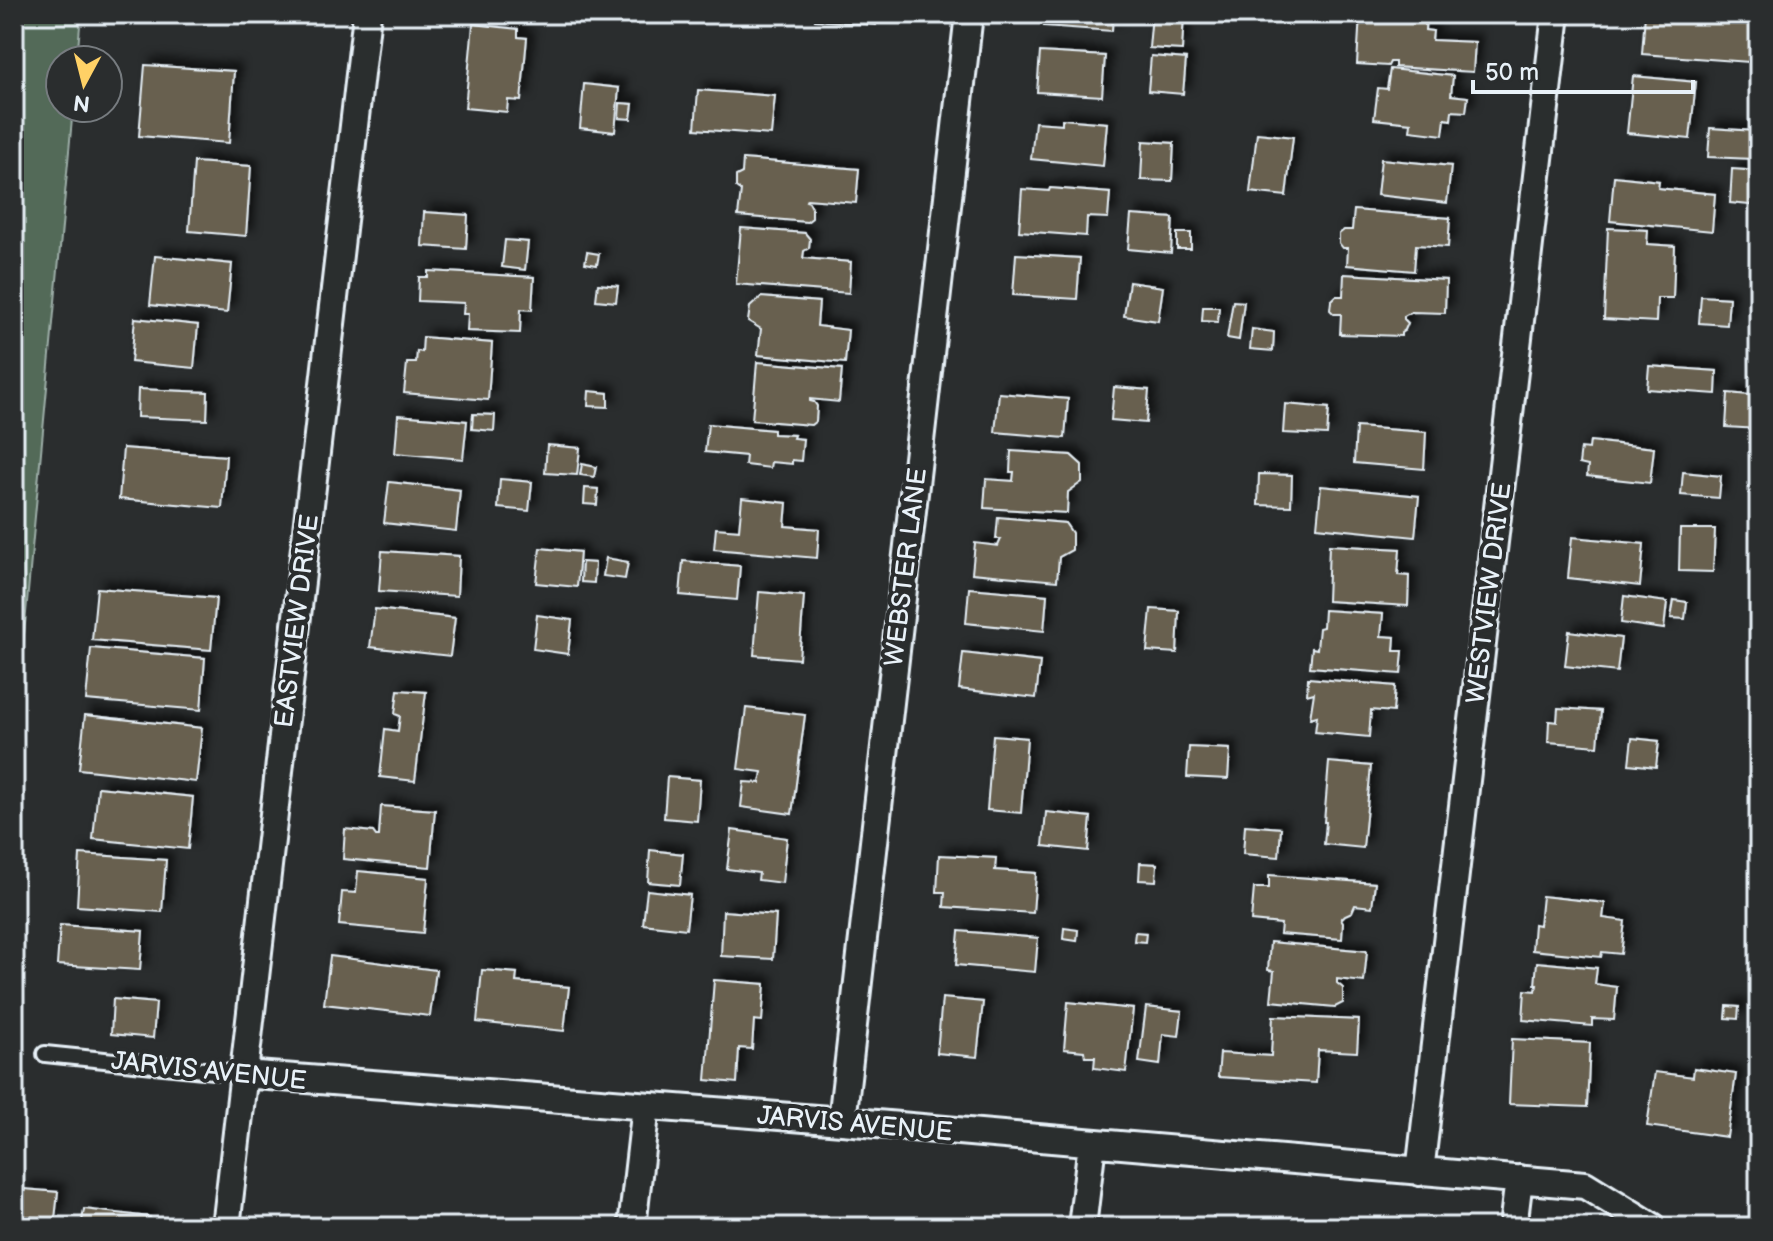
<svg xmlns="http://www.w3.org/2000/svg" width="1773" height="1241" font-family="'Balsamiq Sans',sans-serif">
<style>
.green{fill:#526a58;stroke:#9daea8;stroke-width:2}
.building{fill:#686150;stroke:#e8f1f8;stroke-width:2;filter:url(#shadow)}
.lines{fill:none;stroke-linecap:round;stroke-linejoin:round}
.lane-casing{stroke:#e8f1f8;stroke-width:20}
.street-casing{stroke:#e8f1f8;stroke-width:32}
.lane{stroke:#2a2d2e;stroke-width:14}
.street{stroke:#2a2d2e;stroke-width:26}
.labels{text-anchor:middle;stroke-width:8;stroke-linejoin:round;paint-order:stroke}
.street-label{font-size:26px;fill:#e8f1f8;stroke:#2a2d2e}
</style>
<defs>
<filter id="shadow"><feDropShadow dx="7" dy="-7" stdDeviation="4" flood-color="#0009"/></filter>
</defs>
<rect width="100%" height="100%" fill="#2a2d2e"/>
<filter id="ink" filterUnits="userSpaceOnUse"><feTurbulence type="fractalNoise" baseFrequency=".0125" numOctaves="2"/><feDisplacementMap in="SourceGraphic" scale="16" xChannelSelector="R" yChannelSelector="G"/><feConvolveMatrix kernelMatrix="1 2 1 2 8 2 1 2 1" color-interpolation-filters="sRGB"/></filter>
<g filter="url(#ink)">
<!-- green -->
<path class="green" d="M14,14H81L77,60H60V108H73L14,742Z"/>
<!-- building -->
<path class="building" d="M816,14H877L876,25L815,20Z
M1045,14H1113L1112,31L1044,26Z
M1152,14H1184L1182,50L1149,48Z
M1360,14H1426L1425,30L1433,31L1432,40L1475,42L1473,72L1395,67V62H1390L1388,66L1357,64Z
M1645,14H1723L1753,16L1749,62L1642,54Z
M473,24L518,29V37L527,38L521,101L508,100L507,112L465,108Z
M1040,52L1105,56L1102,96L1037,92Z
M1151,56L1186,59L1183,94L1148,91Z
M145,65L234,71L229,143L139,136Z
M1390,69L1453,76L1451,95L1468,97L1466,112L1452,111L1451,120L1445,119L1443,135L1410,131L1411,123L1374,119L1378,88L1387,89Z
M1633,76L1696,82L1690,139L1627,133Z
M584,84L619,88L615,132L580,128Z
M698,90L775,96L771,135L695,129Z
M620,103L633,104L631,119L619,118Z
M1062,119L1107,123L1103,166L1031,159L1035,122L1062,124Z
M1710,128L1755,131L1753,159L1708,157Z
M1257,133L1293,137L1286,196L1250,192Z
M1143,141L1174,143L1172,181L1141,180Z
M743,159L859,169L856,203L807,199L806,201L809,202L812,208V218L807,222L738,216L741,191L736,187V176L742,173Z
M1381,159L1451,166L1447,203L1377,195Z
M194,162L251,166L246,236L189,231Z
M1732,169L1759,171V206L1730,203Z
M1614,176L1659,181L1658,188L1715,194L1712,231L1610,221Z
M1050,188L1110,193L1108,218L1087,217L1086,236L1019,231L1022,189L1049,191Z
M1354,210L1450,218L1448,247L1416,245L1414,271L1347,265L1348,248H1343L1339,243V234L1344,230H1352Z
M424,212L468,215L466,249L422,246Z
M1131,215L1173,218L1171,253L1128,249Z
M741,228L805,233L810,239L809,248L804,251L803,258L851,262L849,293L736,284Z
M1608,228L1648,230L1647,244L1675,246L1673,298H1657L1656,322L1604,319Z
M1177,233H1191V249H1177Z
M505,240L528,242L525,270L502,267Z
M587,252L599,254L597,265L585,263Z
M1016,254L1080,258L1077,299L1013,295Z
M155,256L232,264L227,313L150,305Z
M428,271L534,277L532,310L521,309L520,333L467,331L468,314H463L464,303L418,301L419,277H428Z
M1344,274L1446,280L1445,313L1411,312L1404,316V319L1408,323L1405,330L1401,333V336L1340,334L1341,314H1334L1330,310L1331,301L1336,296H1343Z
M1129,282L1163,287L1158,321L1124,316Z
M598,284L618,286L616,302L596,300Z
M1701,296L1729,298L1727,325L1699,323Z
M761,297L819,302L817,326L848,330L845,363L758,355L761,329L748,321L750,307Z
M1233,301L1244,302L1239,340L1227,338Z
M1203,307H1219L1218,322L1202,321Z
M135,318L198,325L194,368L131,362Z
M1252,329L1274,332L1273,351L1250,349Z
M423,337L492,343L488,400L404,393L407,363H416L417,351L422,352Z
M757,362L842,369L839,402L810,399V401L814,402L817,406L816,421L811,425L752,420Z
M1649,366L1717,371L1716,394L1647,389Z
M1114,387L1149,390L1146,423L1111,420Z
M138,389L208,392L207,420L137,417Z
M589,391L608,393V407L588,406Z
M999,393L1068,399L1065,438L995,432Z
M1728,393L1759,396V429L1726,427Z
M1285,404L1329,408L1327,435L1283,433Z
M473,414L495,415L494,431L472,429Z
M398,415L467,421L463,459L395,453Z
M708,424L773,430V434L794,435L793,438L803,439L801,461L792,460V464L771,462L770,468L745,465L746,456L705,452Z
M1356,427L1426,432L1424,469L1354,463Z
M1590,441L1654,448L1650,483L1587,476L1588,466L1579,464L1581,448L1589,449Z
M547,445L580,448L577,475L545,473Z
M123,448L226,456L222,508L119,499Z
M1011,451L1071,455L1082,465V482L1068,492L1067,513L984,508L986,479L1013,481L1014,472H1010Z
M582,464L596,467L594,477L580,475Z
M1683,472L1721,476L1719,498L1681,495Z
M1259,474L1292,475L1291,506L1258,505Z
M500,479L532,482L529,511L498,508Z
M389,482L460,490L456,531L384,523Z
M1321,486L1419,496L1415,537L1317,527Z
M585,488L598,489L597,505L584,504Z
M742,498L787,503L785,526L819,529L817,558L714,549L716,528L739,530Z
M998,517L1065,523L1072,533V550L1059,557L1057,581L972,573L975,543L998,546L1001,539H996Z
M1680,529H1715L1713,572L1679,571Z
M1572,537L1644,544L1640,586L1568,578Z
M1329,545L1400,549L1398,575L1409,576L1408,606L1327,601Z
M540,548L580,552L577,587L536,583Z
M382,551L459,556L457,596L379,591Z
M606,558L628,562L625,579L603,576Z
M683,561L740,566L737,600L680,595Z
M582,562L595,563L594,583L581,582Z
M97,588L216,598L211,650L92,640Z
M969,588L1047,595L1044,631L966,623Z
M759,592L804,596L799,659L754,655Z
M1624,596L1667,602L1664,629L1621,623Z
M1674,600L1687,602L1685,619L1671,618Z
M375,609L455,618L450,656L370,647Z
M1151,609L1179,611L1177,653L1147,651Z
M1324,610L1383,614L1381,636L1395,637L1394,651H1403L1401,674L1310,667L1312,648L1317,649L1319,628L1323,627Z
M537,615L572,620L568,654L533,649Z
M1569,631L1621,638L1617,672L1565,666Z
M91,648L205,658L201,710L86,700Z
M963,653L1040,662L1036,698L959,689Z
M1308,678L1395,686L1393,712L1371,710L1369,737L1315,732L1317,716L1310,718L1314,693L1307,695Z
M398,690L426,692L415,781L380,777L385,729L398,731L400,716L395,714Z
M746,708L805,715L792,814L741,807L744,782L760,783L762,772L738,769Z
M1558,708L1601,711L1598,746L1548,742L1549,721L1557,722Z
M85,715L202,728L196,782L79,769Z
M993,735L1027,738L1021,813L987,810Z
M1632,738L1659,741L1656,767L1629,764Z
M1189,747L1230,749L1228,779L1187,777Z
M1329,762L1371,766L1363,848L1324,844L1326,822H1324Z
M667,777L700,780L697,821L664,818Z
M98,787L193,797L188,849L93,839Z
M381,806L435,810L430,867L343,859L345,829L373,832L376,836H379Z
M1046,812L1091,817L1088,851L1043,846Z
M1245,825L1281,828L1279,857L1243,854Z
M732,830L787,838L782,883L758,880L759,873L727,869Z
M650,850L683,854L680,885L648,882Z
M80,854L166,860L162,912L77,906Z
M939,855L996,858L995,870L1036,873L1033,913L944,907L945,892H937Z
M1140,863L1157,864L1156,881L1139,880Z
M358,871L428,878L423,933L339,925L342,892L356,893Z
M1269,875L1375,883L1372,907L1355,905L1352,912L1345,915L1341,919L1343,922L1342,939L1280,934L1281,924L1251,921L1254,888H1269Z
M647,890L690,895L686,929L643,924Z
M1542,896L1605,903L1603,918L1625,921L1621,954L1602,952L1601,957L1532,950L1534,924L1539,925Z
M723,911L776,915L773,959L721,956Z
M60,925L143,931L140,970L57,965Z
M1064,928L1078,930L1077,941L1063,939Z
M959,931L1038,938L1035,972L956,965Z
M1135,932L1146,933L1145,942L1134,941Z
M1270,942L1367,951L1364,982L1337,979V983L1343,988V1003L1335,1007L1271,1001L1274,971L1268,970Z
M330,956L436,970L430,1016L324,1004Z
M1537,962L1597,968L1595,984L1617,987L1614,1020L1592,1019V1026L1523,1020L1525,990L1536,991L1537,985H1535Z
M482,970L517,973L516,982L569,987L564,1031L477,1022Z
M714,980L765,984L762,1021L754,1020L752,1049L739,1048L737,1083L706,1080Z
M942,998L983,1002L977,1057L937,1053Z
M113,999L156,1003L153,1038L111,1034Z
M1068,1002L1133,1009L1126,1072L1094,1068L1095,1057H1085L1084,1051L1064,1049Z
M1727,1006L1739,1007L1738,1019L1726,1018Z
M1146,1007L1182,1011L1179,1036L1163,1034L1160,1065L1139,1062Z
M1273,1016L1359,1020L1357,1052L1318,1050L1316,1083L1218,1077L1220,1053L1271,1056Z
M1512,1039L1590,1043L1587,1107L1509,1104Z
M1694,1068L1736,1074L1727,1137L1647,1126L1655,1072L1693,1077Z
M24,1189L58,1192L55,1219L21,1216Z
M84,1209L150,1217L149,1227H81Z"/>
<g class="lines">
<!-- lane casing -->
<g class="lane-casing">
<path id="lane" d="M45,1054L243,1074"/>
</g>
<!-- street casing -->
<g class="street-casing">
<path id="street" d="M243,1074L842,1121L1585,1185L1653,1227
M842,1121L969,14
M1420,1172L1556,14
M226,1227L367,14
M632,1227L646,1106
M1082,1227L1092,1143
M1513,1227L1519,1179"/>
</g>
<!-- lane -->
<use href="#lane" class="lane"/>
<!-- street -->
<use href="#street" class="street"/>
</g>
</g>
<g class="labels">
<!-- street labels -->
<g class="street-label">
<text transform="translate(905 567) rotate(-83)" y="9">WEBSTER LANE</text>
<text transform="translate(1488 593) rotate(-83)" y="9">WESTVIEW DRIVE</text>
<text transform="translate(296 621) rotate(-83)" y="9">EASTVIEW DRIVE</text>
<text transform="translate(209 1070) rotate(6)" y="9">JARVIS AVENUE</text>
<text transform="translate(855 1123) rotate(5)" y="9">JARVIS AVENUE</text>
</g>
</g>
<!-- margin -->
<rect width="1773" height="1241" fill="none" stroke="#2a2d2e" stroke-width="48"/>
<rect x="24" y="24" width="1725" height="1193" fill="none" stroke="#e8f1f8" stroke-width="3" filter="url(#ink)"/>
<!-- north arrow -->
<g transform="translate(84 84) rotate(187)"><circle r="38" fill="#2a2d2e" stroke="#767b7f" stroke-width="2"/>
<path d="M0-6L14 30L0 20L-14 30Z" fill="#ffd166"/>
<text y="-12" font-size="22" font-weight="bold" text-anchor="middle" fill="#e8f1f8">N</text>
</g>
<!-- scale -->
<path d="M1473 80v12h220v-12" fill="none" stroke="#e8f1f8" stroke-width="4"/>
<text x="1485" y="80" font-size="24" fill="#e8f1f8" stroke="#2a2d2e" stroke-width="6" paint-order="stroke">50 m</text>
</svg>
